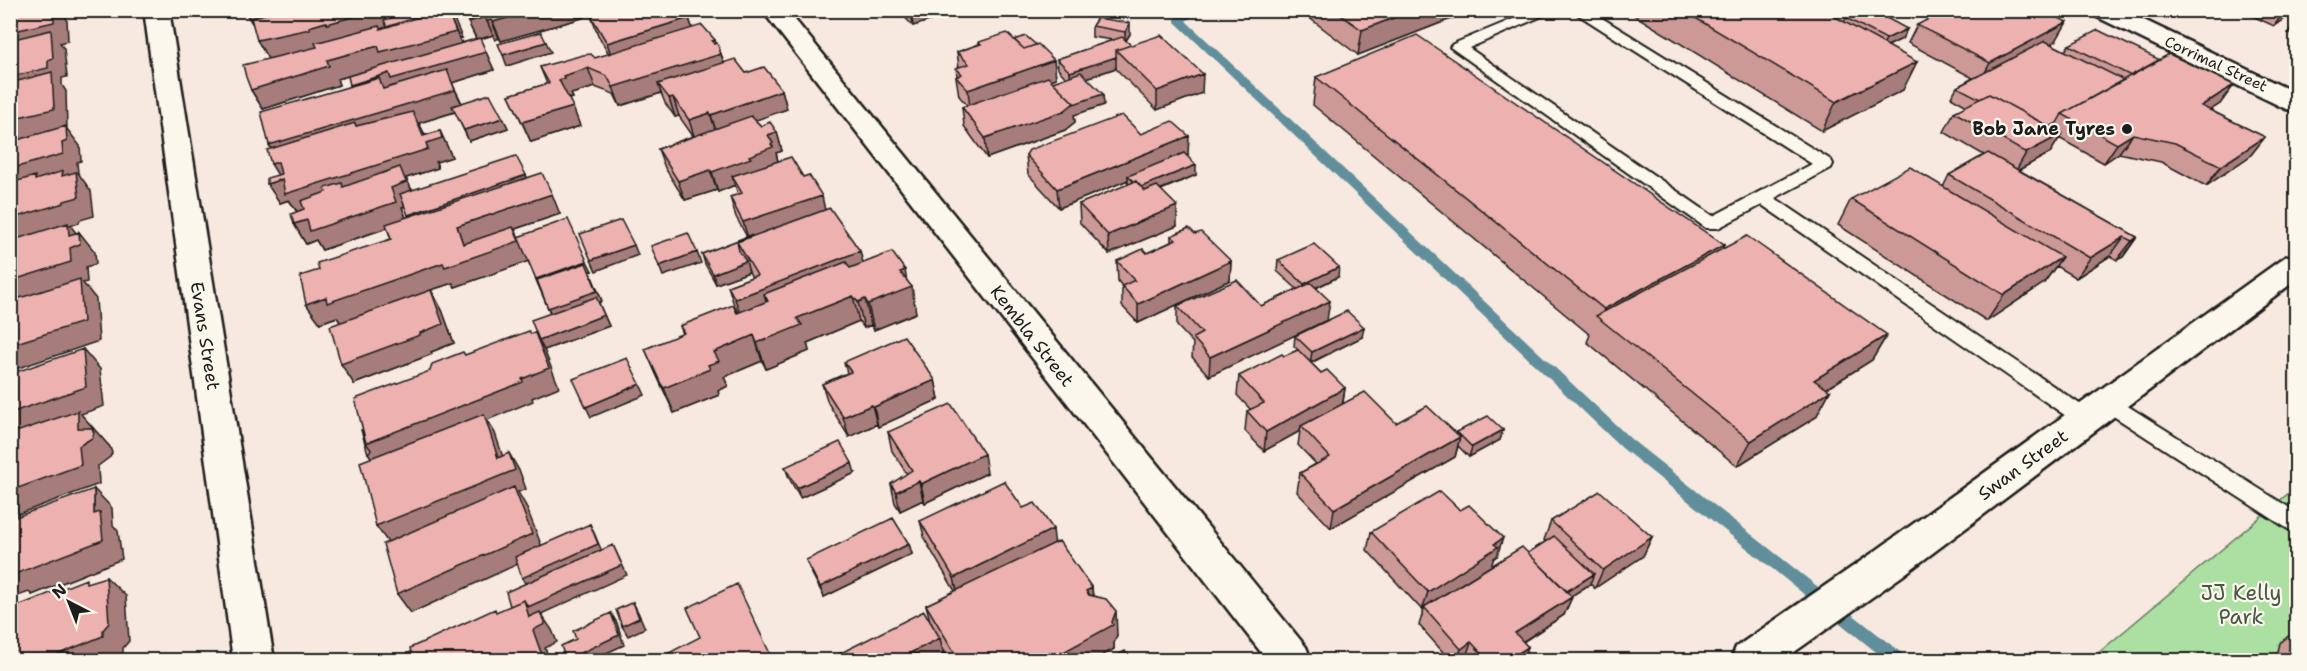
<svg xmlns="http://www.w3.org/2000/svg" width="2307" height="671" font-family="'Shantell Sans',sans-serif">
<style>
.green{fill:#abe0a2;stroke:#647e5f;stroke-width:1.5}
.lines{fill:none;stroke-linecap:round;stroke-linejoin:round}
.stream{fill:#618f9b;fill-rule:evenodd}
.lane-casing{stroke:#1c1c1c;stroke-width:4}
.street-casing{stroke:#1c1c1c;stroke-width:5}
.secondary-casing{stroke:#1c1c1c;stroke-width:5}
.primary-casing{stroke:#1c1c1c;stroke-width:5}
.lane{fill:#fbf7ec;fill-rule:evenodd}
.street{fill:#fbf7ec;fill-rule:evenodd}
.secondary{fill:#fbf7ec;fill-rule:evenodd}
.primary{fill:#fbf7ec;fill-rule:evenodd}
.wall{fill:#cc9996;stroke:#1c1c1c;stroke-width:1.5;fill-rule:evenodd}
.shaded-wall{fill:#a67d7a;stroke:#1c1c1c;stroke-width:1.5}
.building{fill:#edb2af;stroke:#1c1c1c;stroke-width:1.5}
.poi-dot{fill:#1c1c1c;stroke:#fbf7ec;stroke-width:2}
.labels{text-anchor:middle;stroke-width:4.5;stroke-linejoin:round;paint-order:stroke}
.far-street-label{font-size:15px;fill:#1c1c1c;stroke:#fbf7ec}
.poi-label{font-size:18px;font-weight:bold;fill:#1c1c1c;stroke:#fbf7ec;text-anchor:end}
.street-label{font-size:18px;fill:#1c1c1c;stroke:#fbf7ec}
.near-park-label{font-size:21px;fill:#475744;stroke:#fbf7ec}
</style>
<rect width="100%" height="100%" fill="#f8e9e0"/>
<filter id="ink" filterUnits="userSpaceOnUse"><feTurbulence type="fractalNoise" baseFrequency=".0167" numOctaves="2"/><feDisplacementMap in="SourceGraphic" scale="12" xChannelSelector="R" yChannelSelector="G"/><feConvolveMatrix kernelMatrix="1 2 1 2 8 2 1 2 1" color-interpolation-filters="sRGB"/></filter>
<g filter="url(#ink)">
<!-- green -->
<path class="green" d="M2296,487V660H2090Z"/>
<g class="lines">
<!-- stream -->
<path class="stream" d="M1189,10H1202L1186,21L1632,440L1904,655L1906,660H1886L1622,448L1175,22V18Z"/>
<!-- lane casing -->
<g class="lane-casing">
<path id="lane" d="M1535,10H1556L1469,48L1713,216L1812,164L1571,10H1589L1831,160L1833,164L1831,168L1775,198L2093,413L2096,419L2093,425L2086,427L2079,425L1762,205L1718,228H1706L1450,47L1453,44Z
M2108,395L2115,398L2296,512V532L2288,529L2101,408L2098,403L2101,398Z"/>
</g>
<!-- street casing -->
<g class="street-casing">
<path id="street" d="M144,10H169L274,660H233Z"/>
</g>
<!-- secondary casing -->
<g class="secondary-casing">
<path id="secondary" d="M762,10H787L1306,647L1311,660H1267Z
M2296,254V280L1902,576L1783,660H1731L1736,647L1874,552L2285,257Z"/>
</g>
<!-- primary casing -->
<g class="primary-casing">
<path id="primary" d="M2090,10H2123L2296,93V111L2286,109L2093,15Z"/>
</g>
<!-- lane -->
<use href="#lane" class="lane"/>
<!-- street -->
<use href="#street" class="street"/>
<!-- secondary -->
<use href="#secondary" class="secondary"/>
<!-- primary -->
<use href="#primary" class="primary"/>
</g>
<!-- wall -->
<path class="wall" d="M244,10L390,18L419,17L441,10L462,38H459L462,43L476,39L463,10L591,11L588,12L589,15L579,19L501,41L499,38L495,40L493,35L480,39L494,70L452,83L462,103L503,118L508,128L469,141L455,112L419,123L425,135L440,131L452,157L436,162L438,168L406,178L412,190L527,178L560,214L515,229L518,237L592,271L590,272L602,301L599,303L609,326L544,350L550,313L528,261L455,287L453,283L431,290L442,310L454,343L431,352L432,354L354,384L340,322L337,317L320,323L319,270L391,239L387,228L322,250L316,240L306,244L294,224L297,212L289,200L280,203L278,175L271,149L351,86L348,76L337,79L339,85L263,109L251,90L268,59L253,23H252ZM405,206L409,217L406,218L402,207Z
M880,10H944L945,16L913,26L899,11L885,15Z
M1299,10H1474L1358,55Z
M1626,10H1823L1844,22L1846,18L1907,29L1902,39L1888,46L1903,90L1822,131Z
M2239,10H2296L2274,26Z
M591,16L689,18L692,28L716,43L721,54L724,63L782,90L787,109L755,120L761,126L777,132L782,151L776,153L778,161L825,209L863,263L907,281L916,313L874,330L871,325L864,328L859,321L807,343L809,351L766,369L762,361L724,377L728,386L718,391L719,395L674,413L656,374L645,349L683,334L680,326L738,312L734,305L728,286L752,277L749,272L716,284L705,264L702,254L747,237L736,217L730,197L738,195L735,185L718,192L717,190L685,200L665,168L658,149L693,136L679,116L675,117L665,103L661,93L620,106L614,94L595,87L571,94L573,98L569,99L580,126L531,142L509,95L547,84L540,67L595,58L609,54L598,35Z
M1097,18L1130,34L1126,41L1131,45L1202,93L1157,110L1116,69V68L1087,78L1104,105L1074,115L1075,122L1065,130L987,158L964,126L962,107L967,105L959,96L956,77L957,76L956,68L959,67L957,52L979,44V42L1014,40L1036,45L1054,60L1056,78L1051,80L1053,82L1066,78L1058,69L1057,59L1113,40L1092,37V26Z
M2296,20V36L2288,33Z
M1917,25L2056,41L2051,44L2065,51L2069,45L2160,60L2234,85L2220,104L2210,110L2265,137L2250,156L2206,186L2161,162L2119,153L2104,163L2059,138L2050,153L2019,170L2137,237L2123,257L2117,260L2110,256L2076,278L2056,266L2044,283L1987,321L1838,225L1851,199L1943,187L1949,175L1984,155L1944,132L1954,112L1967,106L1951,97L1957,87L1973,78L1908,43Z
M1316,77L1722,249L1887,335L1872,360L1826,389L1830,391L1816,417L1737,466L1587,342L1590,335L1313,105Z
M1026,155H1188L1187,156L1196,175L1161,190L1177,226L1109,254L1080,223L1079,204L1128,185V180L1059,208L1028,174Z
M1195,234L1231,261L1230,280L1138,323L1122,306V286L1118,281L1117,261L1147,253L1171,242V236Z
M1278,260L1338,277L1316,288L1327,320L1362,337L1311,363L1321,373L1345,388L1343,403L1396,423L1456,434L1457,432L1503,430L1500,440L1469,457L1458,446L1455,457L1331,528L1297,492L1300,473L1316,464L1298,445L1300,431L1264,451L1245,431L1247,411L1251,410L1237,395L1239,376L1298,350L1294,346L1295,336L1297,334L1209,376L1192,357L1193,343L1177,326V306H1261L1297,289L1277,271Z
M844,362L935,380L939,399L878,427L877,424L849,437L828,403L822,384L847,373Z
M888,432L987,473L925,503L923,500L900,511L895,503L891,484L907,474L892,451Z
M785,467L855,473L800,498L789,478Z
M1023,508L1054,543L1092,588L1093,596L1117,635L1114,643V649L1094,660H950L941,646L944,656L930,621L926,605L955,591L925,540L920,521Z
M1551,521L1652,537L1643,556L1595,588L1590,584L1571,596L1572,597L1564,615L1523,642L1528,647L1523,660H1450L1419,625L1424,609L1422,610L1367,550L1371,532L1497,556L1494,558L1485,570L1528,553L1546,541L1544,540Z
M909,544L912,554L824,597L810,570L806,560Z
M2296,630V660H2276L2280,643Z"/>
<!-- shaded-wall -->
<path class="shaded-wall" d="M54,10H63V13L67,19L68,41L60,43L64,49L67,77L62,78V85L66,91L67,129L80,146L81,161L77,162L78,173L91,191L94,216L80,220L79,223L70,225L79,237V232L95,252L96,264L86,267L87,282L83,283L96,299L99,341L10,371V32Z
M244,10H299L252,23Z
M377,10H387L393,27L320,48L268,59L257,40L326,22Z
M535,10H591V11L588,12L589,15L579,19L501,41L493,22Z
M884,10H899V11L885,15Z
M911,10H944L945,16L913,26Z
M1414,10H1474L1358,55L1362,30Z
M2289,10H2296L2274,26L2281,16Z
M485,17L493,35L477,40L468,22Z
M689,18L695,37L613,61L607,43Z
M454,19L462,38H459L451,20Z
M491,20L499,38L495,40L487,21Z
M2067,22L2056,41L1980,82L1990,63Z
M1130,23V34L1125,42V32Z
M1907,29L1902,39L1881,49L1886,39Z
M456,32L465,51L387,65L337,79L339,85L263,109L251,90L327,60L378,46Z
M715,40L719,55L721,54L727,73L658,84L661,93L620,106L613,87Z
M546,42L551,52L507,66L503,55Z
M486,52L494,70L452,83L464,109L419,123L428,142L440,131L452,157L436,162L438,168L406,178L417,202L402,207L407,221L322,250L316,240L306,244L294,224L307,220L396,202L298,213L289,200L280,203L267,184L281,180L271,164L278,162L281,164L269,145L360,104L350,85L389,73Z
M1116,57V68L1071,83L1070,72Z
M1054,60L1056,78L970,109L968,90Z
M1917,62L1903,90L1822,131L1836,102Z
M588,68L595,87L571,94L573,98L567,99L559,80L563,76Z
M1203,74L1202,93L1157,110V91Z
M2234,85L2220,104L2187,125L2201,106Z
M782,90L787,109L717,134L711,115Z
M1103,94L1104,105L1074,115L1075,122L1065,130L987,158L985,138L1074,103Z
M673,97L679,116L675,117L669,98Z
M573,107L580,126L531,142L522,122Z
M710,113L716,132L695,139L689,120Z
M503,118L508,128L469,141L464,130Z
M777,132L782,151L776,153L779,166L732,176L735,185L718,192L712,172L749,156L768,135Z
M2062,134L2050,153L2015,172L2026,153Z
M2133,134L2119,153L2104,163L2117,144Z
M1189,136L1188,155L1131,179L1128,176V180L1059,208L1057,189Z
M2265,137L2250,156L2206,186L2221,166Z
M1196,165V175L1139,198V188Z
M710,170L717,190L685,200L678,181Z
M526,175L535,194L419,234L408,215Z
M552,194L560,214L515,229L529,261L455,287L453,283L431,290L442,310L454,343L431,352L432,354L354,384L341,364L340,322L337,317L320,323L306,304L463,244L457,226Z
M822,196L826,215L749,241L743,222Z
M1177,206V226L1109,254L1108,235Z
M2124,237L2110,256L2076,278L2090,258Z
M2137,237L2123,257L2117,260L2132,241Z
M634,245L638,255L596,271L591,260Z
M1724,245L1711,274L1601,319L1604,309Z
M860,251L865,270L768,301L764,294L768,308L742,319L735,299Z
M697,252L701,263L663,276L659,266Z
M2062,257L2044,283L1987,321L2004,295Z
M587,261L592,271L590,272L602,301L553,319L536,279Z
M746,261L749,272L716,284L713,274Z
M1231,261L1230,280L1138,323V304Z
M1339,267L1338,277L1302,294L1304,284Z
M905,270L908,288L912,287L916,313L874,330L868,304L900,272Z
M853,296L859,321L807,343L809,351L766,369L757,343L797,318Z
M865,299L871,325L864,328L858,302Z
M1330,301L1327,320L1209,376L1210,357Z
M604,315L609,326L544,350L539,340Z
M1364,327L1362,337L1310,363L1312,352Z
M535,333L545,352L559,387L532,398L533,401L487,420L495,433L508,472L509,453L520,472L526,489L518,492L526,506L544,552L411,613L397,594L390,545L376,526L375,463L368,453L366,443L522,379Z
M754,335L762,361L724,377L728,386L718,391L719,395L674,413L664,388L708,365L714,352Z
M1887,335L1872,360L1800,405L1814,380Z
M83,349L100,369L104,406L81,414L110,447L112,453L110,457L98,466L99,484L10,517V413Z
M935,380L939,399L878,427L874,407Z
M640,384L645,395L591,417L586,407Z
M1345,388L1342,407L1301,426L1300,431L1264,451L1266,432Z
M1830,391L1816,417L1737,466L1751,441Z
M872,405L877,424L849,437L843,417Z
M1503,430L1500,440L1469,457L1472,447Z
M1460,437L1455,457L1331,528L1334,509Z
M984,454L987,473L925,503L921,484Z
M852,463L855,473L800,498L797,488Z
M919,481L923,500L900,511L896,492Z
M94,489L112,508L113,525L118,531L122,559L32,595L29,592L12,598L10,597V574L94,514Z
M590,524L595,535L603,554L528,588L522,578Z
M1053,529L1055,548L958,596L954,578Z
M1652,537L1643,556L1595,588L1603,570Z
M1503,538L1497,556L1494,558L1491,566L1424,607L1422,610L1428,592Z
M909,544L912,554L824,597L820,587Z
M613,545L627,575L541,614L552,630L557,642L545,648L550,660H539L520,623L524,600Z
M1594,574L1590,584L1556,606L1560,596Z
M106,577L126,596L129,641L123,648V654L108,660H44L103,630Z
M1092,588L1094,612L1086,591Z
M1572,597L1564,615L1508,651L1515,633Z
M633,602L638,612L645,628L628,636L622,626Z
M1116,611L1117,635L1114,643V649L1094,660H1049L1112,622Z
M611,613L617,623L624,645L591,660H566Z
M940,638L944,656L935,660H896Z
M1471,642L1465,660H1457L1461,649Z
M1528,647L1523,660H1508Z"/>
<!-- building -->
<path class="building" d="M10,10H54V22L10,32Z
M279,10H377L327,24L326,22L309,27L310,29L257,40L251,18Z
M441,10H449L454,19L451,20L456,32L380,52L378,46L327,60L329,66L251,90L246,77L243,65L317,47L315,43L379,26L380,29Z
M463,10H535L493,22L491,20L487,21L485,17L468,22Z
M611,10H684L689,18L607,43L591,16Z
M1334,10H1414L1362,30Z
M1682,10H1823L1917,62L1836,102Z
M1861,10H1872L1907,29L1886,39L1846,18Z
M1946,10H2043L2067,22L1990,63L1917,25Z
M2269,10H2289L2281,16Z
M416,11L418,17L387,27L384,20Z
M1097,18L1130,23L1125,32L1092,26Z
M702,25L715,40L712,41L714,44L717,43L721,54L613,87L607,76L588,68L563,76L565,79L559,80L573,107L522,122L509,95L549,83L540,67L583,55L591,54L595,58Z
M51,30L53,58L48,60V68L10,77V40Z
M2098,30L2160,60L2131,76L2069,45Z
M541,32L546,42L503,55L498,44Z
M1007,33L1024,49L1038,44L1054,60L968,90L956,77L962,74L956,68L969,64L957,52L981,44L979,42Z
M1161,35L1203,74L1157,91L1116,50Z
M1417,35L1724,245L1604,309L1316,77Z
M1026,36L1036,45L1024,49L1014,40Z
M1122,37L1131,45L1116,50V57L1070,72L1057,59Z
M480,38L486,52L391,79L389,73L350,85L348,76Z
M2045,41L2124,80L2062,114L2057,123L2050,127L1989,94L1980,99L1957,87Z
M2169,54L2234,85L2201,106L2265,137L2221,166L2175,143L2133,134L2117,144L2062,114Z
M735,59L746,73L764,67L782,90L711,115L710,113L689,120L673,97L669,98L658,84Z
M447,70L455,90L269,145L261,112L379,78L383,89Z
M52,72L54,109L10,119V83Z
M1081,72L1103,94L1074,104V103L1053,82Z
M1048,77L1074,103L1064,111L985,138L962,107Z
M490,94L503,118L464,130L452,106Z
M1989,94L2062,134L2026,153L1954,112Z
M413,112L423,136L440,131L442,138L426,143L428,149L285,194L282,179L267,184V178L281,174L278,162L271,164L267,150L355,123L356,126Z
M1122,115L1141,134L1172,121L1189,136L1057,189L1026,155L1029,150Z
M751,116L761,126L770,122L777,132L768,135L773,143L771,144L773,147L749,156L751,158L712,172L710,170L678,181L658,149Z
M66,126L67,141L62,143L63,154L10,169V142Z
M1184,153L1196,165L1141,187L1136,181L1134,182L1128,176Z
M1988,153L2137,237L2132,241L2124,237L2090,258L1949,175Z
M516,156L526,175L408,215L400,194Z
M791,157L803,177L809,175L822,196L743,222L730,197L742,193L732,176Z
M400,167L406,182L391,188L396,202L310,231L307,220L294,224L291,214L304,209L301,201L326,192L325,188L342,183L343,187Z
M1910,167L2062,257L2004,295L1851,199Z
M63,171L62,176L76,172L79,197L64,201V203L10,219V187L14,186V182L35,176V180Z
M542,173L552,194L457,226L463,244L513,227L519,241L445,267L443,263L327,303L326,297L306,304L300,276L319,270L317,263L391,239L386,224Z
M1136,181L1145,191L1157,186L1177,206L1108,235L1079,204Z
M830,208L860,251L735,299L728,286L757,275L737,242Z
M568,219L587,261L536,279L518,237Z
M621,220L634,245L591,260L580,234Z
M68,223L69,235L79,232L80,244L70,248L71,262L10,281V241Z
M1189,228L1195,234L1201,232L1231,261L1138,304L1122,286L1135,280L1117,261L1143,249L1147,253L1176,240L1171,236Z
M688,233L697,252L659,266L651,246Z
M751,235L752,236L737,242L739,251L746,261L713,274L702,254Z
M1747,236L1887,335L1814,380L1830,391L1751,441L1596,316Z
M1314,244L1339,267L1304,284L1278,260Z
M892,252L905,270L900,272L912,287L868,304L865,299L858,302L853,296L797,318L802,325L757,343L754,335L714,352L719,361L708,365L710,369L664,388L661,384L645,349L684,333L680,326L733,305L737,313L768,301L764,294L846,262L850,268Z
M586,263L597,291L548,308L537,280Z
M80,279L83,322L10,345V301Z
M1237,280L1261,306L1311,283L1330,301L1210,357L1193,338L1202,333L1177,306Z
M431,290L443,324L420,333V335L341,364L330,326Z
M596,297L604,315L539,340L531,320Z
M1347,311L1364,327L1312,352L1295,336Z
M529,331L531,334L535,333L549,368L522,379L523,382L366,443L355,399L430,371L432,364L463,352L465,355Z
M904,336L935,380L874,407L872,405L843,417L822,384L851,372L844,362Z
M83,349L86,387L10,413V374Z
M1298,350L1321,373L1327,370L1345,388L1266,432L1247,411L1264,403L1239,376L1282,354L1284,356Z
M627,358L640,384L586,407L573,379Z
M1365,392L1396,423L1427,406L1460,437L1334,509L1300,473L1330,457L1301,426Z
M951,404L984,454L921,484L919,481L896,492L891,484L912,470L888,432Z
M78,411V428H92L94,433L92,438L79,446L81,465L10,491V434Z
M484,414L498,458L509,453L515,470L376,526L360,462Z
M1488,416L1503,430L1472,447L1457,432Z
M361,430H362L366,443L371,450L368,453Z
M840,442L852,463L797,488L785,467Z
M1004,481L1023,508L1035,503L1053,529L954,578L920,521Z
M514,487L532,534L397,594L383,544Z
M94,489V514L100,512L103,540L10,576V519Z
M1440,491L1460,510L1469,505L1503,538L1494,544L1498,547L1428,592L1371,532Z
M1600,491L1652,537L1603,570L1551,521Z
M893,518L909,544L820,587L806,560Z
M590,524L598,544L522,578L515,557Z
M1554,536L1594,574L1567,591L1528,553Z
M1059,541L1092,588L1086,591L1089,595L1106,599L1116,611L1112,622L1113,625L1049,660H959L926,605Z
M613,545L622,565L528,607L524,600L510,606L506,592Z
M1522,547L1572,597L1515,633L1528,647L1508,660H1488L1471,642L1461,649L1424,607Z
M106,577L109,623L103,630V636L44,660H10V609L86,579V583Z
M737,584L773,660H662L661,657L700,637L687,608Z
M524,600L529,617L540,612L545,624L533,630L543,658L539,660H413L410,648L495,609L496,612Z
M633,602L639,618L622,626L616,610Z
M924,611L940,638L896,660H827Z
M611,613L619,635L566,660L561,646L576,639L573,631Z
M2296,648V660H2293Z
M1125,651L1131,660H1109Z
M1077,655L1081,660H1068Z"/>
</g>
<!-- markers -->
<circle class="poi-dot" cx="2127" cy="129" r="6"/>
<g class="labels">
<!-- far-street labels -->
<g class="far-street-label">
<text transform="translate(2216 64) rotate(25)" y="5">Corrimal Street</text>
</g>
<!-- poi labels -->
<g class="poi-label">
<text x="2115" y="135">Bob Jane Tyres</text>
</g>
<!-- street labels -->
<g class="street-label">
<text transform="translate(205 336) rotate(81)" y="6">Evans Street</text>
<text transform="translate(1032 336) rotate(52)" y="6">Kembla Street</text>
<text transform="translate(2023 465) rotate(-36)" y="6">Swan Street</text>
</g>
<!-- near-park labels -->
<g class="near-park-label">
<text x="2241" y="600">JJ Kelly<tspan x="2241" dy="24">Park</tspan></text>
</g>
</g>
<!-- margin -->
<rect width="2307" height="671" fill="none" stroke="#fbf7ec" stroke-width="36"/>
<rect x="18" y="18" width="2271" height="635" fill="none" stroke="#1c1c1c" stroke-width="2" filter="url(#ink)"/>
<!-- north arrow -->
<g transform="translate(69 602) rotate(318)" stroke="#fbf7ec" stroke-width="4.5" paint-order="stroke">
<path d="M0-4.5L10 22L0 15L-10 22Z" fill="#1c1c1c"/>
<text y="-9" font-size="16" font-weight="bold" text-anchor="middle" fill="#1c1c1c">N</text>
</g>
</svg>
